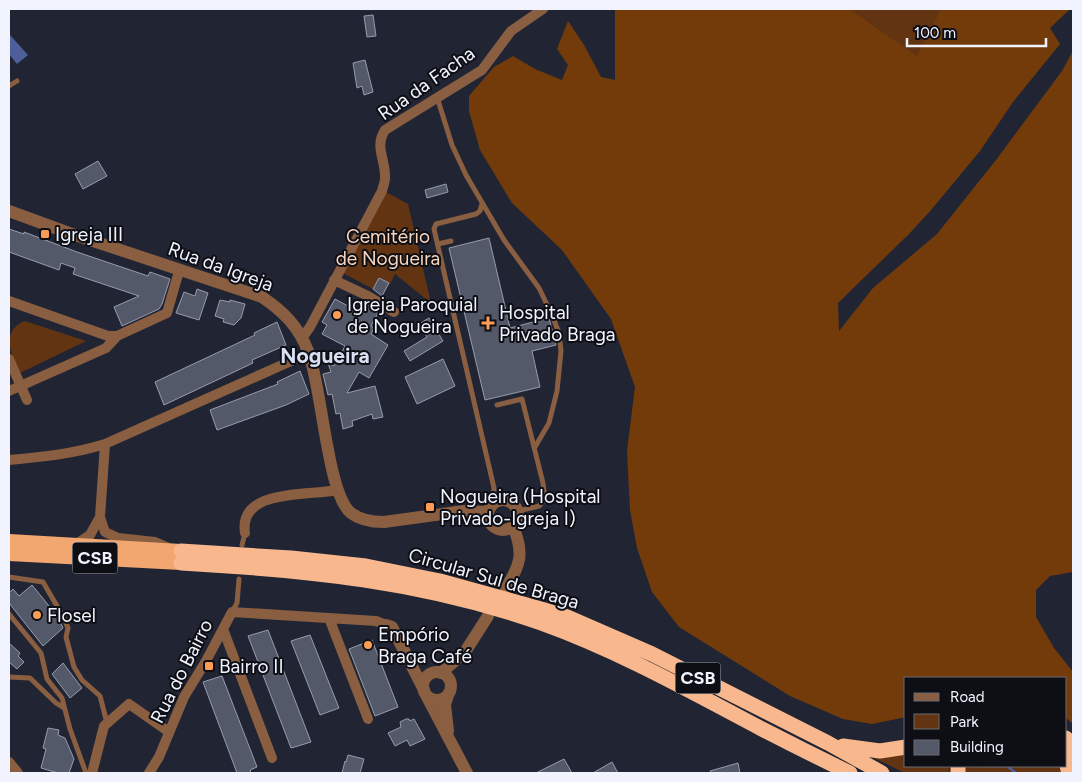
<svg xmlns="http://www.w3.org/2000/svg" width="1082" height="782" font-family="Figtree,sans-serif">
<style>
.green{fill:#623411}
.forest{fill:#743b0a}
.water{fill:#4d5e9a}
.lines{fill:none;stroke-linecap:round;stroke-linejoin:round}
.stream{stroke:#4d5e9a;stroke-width:2.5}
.building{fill:#545969;stroke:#969cae}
.service{stroke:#895e41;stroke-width:5}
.minor{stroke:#895e41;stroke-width:10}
.tertiary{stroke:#895e41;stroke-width:12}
.trunk{stroke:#f2a670;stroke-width:14}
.motorway{stroke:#f8b78c;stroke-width:15}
.poi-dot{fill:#fd9c56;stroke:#0d0f15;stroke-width:2}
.labels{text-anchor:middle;stroke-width:4;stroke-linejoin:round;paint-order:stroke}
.shield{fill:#0d0f15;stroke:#adafb8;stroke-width:1}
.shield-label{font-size:18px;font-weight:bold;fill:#f1f4fe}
.street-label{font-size:19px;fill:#f1f4fe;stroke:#0d0f15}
.poi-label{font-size:19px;fill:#f1f4fe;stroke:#0d0f15;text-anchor:start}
.park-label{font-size:19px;fill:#fad6bf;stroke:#0d0f15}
.quarter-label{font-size:21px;font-weight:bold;fill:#d9dff2;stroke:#0d0f15}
</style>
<rect width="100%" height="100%" fill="#212533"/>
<!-- green -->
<path class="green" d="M850,9H941L918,57Z
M386,192L408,204L431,303L395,274L390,284L379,278L373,289L341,272Z
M25,321L86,341L20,373C11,355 0,331 25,321Z
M906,752V766H949V773H905L870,756Z
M963,766H1060L1062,773H963Z"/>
<!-- forest -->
<path class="forest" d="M615,9H850L917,56L941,9H1070L1050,28L1060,44L1013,102L980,151L931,210L910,233L838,303L839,331L873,288L937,234L996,160L1062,71L1073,51V572L1050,576L1036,590V617L1054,648L1073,672V724L1066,718V678H906V717L872,724L843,719L790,696L679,627L652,592L637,548L630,510L627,451L635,387L611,319L562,250L512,203L480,150L469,111V96L494,67L513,56L535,69L562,80L568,65L557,49L568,21L584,45L601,77L615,80Z"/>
<!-- water -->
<path class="water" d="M10,35L28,55L17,64L9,54V36Z"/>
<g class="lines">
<!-- stream -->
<path class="stream" d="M982,766H1007L1016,773"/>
</g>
<!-- building -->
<path class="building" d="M373,15L376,36L367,37L364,16Z
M365,60L373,92L364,95L362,86L357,88L353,63Z
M98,161L107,176L83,189L75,174Z
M446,184L448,192L427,198L425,190Z
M9,229L24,234V232L77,252L148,276L150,272L170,279L162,304L159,309L122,326L114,307L139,296L73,274L75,268L61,263L59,270L9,252Z
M489,238L510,328L549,318L556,345L532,351L540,387L485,400L449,248Z
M379,278L389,283L382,296L373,289Z
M197,289L208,293L199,320L176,313L184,292L195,296Z
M335,299L363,314L368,305L375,309L374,312L378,313L371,326L374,328L371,334L388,345L369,378L359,372L347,393L375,386L383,417L373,419L372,414L352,421L353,426L343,429L340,413L336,414L332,394L328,395L323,374L331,372L328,363L334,366L345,346L322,334L327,325L322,322Z
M220,300L230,302V300L245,304L241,318L234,325L223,322L224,319L215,316Z
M429,318L443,341L410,361L404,351L427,337L419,324Z
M277,322L286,345L252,360L253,363L164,405L155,382L255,335L254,333Z
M443,359L455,386L417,404L405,377Z
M300,371L309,394L286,405L217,430L210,410L278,384L277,382Z
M32,585L58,617L63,628L43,646L9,603V593L13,589L19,596Z
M268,630L311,742L298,746L291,748L248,636Z
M310,635L339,708L320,715L291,641Z
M372,640L398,707L375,716L349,649Z
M9,643L20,653L18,656L24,662L17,669L9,662Z
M63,663L82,688L70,698L52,674Z
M222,676L257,767L250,770L251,773H237L203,682Z
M406,719H409L410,721L414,719L425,739L410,746L407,740L395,746L388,733L401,727L400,722Z
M48,728L59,730L58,735L65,738L74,759L69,773H58L41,768L46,749L43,748Z
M348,755L364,759L360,773H342L345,761L346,762Z
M564,759L572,773H536Z
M612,762L618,773H593Z
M738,763L740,773H711L710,771Z"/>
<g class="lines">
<!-- service -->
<path class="service" d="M9,86L17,81
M437,97L452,145L466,175L504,240L539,288L552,315L559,333L561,351L557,391L549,423L535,447
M482,204L480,211L476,214L436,224L434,229L494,488L493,503
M438,244L451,241
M497,405L522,399L543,483L545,499L539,506L518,511
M242,545L245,533
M9,577L43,582L64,618L68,628L66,637L74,667L82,680L100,696L107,723
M232,612L237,603L239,579
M9,614L41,653L47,679L62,698L70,729L86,773
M9,677L30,678L56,703L64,708"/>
<!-- minor -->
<path class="minor" d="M334,280L368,296L394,312
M9,301L108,336H117L167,313L177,278L180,270
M302,338L310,327L382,191C383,187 385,182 385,178C386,160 374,147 385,130L482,70L511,31L543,9
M9,359L27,400
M9,391L106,348L117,336
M9,460C42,457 73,454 105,444
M245,533C238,488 310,496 337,490
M75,545L90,535L100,517
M169,548L155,542L118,538L105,532L100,517L105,444L309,353
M329,618L368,719
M223,629L272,758
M9,762L18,773
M92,773L104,726L129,704L169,732
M149,773L159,757L184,697L206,661L232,612L376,621L386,625"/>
<!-- tertiary -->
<path class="tertiary" d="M9,211L69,233L262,297C284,312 298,326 308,351C322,386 327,494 351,513C360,520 372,522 384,522L464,511L487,512
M488 515a15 15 0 1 1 30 0a15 15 0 1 1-30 0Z
M506,588C521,564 524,553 513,526
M386,625L392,627L424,690
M423 686a14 14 0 1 1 28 0a14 14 0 1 1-28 0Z
M441,673L465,652L488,616
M426,695L467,773
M448,731L445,705L448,695"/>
<!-- trunk -->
<path class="trunk" d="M9,541L181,551
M9,554L181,563"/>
<!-- motorway -->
<path class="motorway" d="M181,551L291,558L366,566L440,581L541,609L567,617L652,654L828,743L882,773
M181,563C306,570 422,581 541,623C619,651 690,691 762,729C791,744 821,759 850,773
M1066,738L1073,756
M843,746L880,751L906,747
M1066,762L1069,773
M958,766V773"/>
</g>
<!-- markers -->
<g class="poi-dot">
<rect x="40" y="229" width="10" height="10" rx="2.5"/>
<circle cx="337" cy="315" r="5"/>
<path d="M485.5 315.5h5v5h5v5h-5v5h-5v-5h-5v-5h5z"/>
<rect x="425" y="502" width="10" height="10" rx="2.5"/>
<circle cx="37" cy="615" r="5"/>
<circle cx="368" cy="645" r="5"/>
<rect x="204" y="661" width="10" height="10" rx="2.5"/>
</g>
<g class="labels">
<!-- shield labels -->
<g class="shield">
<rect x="72.5" y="542.5" width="45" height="31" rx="4"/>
<rect x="675.5" y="662.5" width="45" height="31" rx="4"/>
</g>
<g class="shield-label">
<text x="95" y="564">CSB</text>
<text x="698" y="684">CSB</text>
</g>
<!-- street labels -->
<g class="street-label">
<text transform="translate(426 83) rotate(-35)" y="7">Rua da Facha</text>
<text transform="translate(221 266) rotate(20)" y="7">Rua da Igreja</text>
<text transform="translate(494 578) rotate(16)" y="7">Circular Sul de Braga</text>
<text transform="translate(181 671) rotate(-63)" y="7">Rua do Bairro</text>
</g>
<!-- poi labels -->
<g class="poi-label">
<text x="55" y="241">Igreja III</text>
<text x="347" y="311">Igreja Paroquial<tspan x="347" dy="22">de Nogueira</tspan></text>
<text x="499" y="319">Hospital<tspan x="499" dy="22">Privado Braga</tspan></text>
<text x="440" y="503">Nogueira (Hospital<tspan x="440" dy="22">Privado-Igreja I)</tspan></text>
<text x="47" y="622">Flosel</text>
<text x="378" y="641">Empório<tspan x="378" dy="22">Braga Café</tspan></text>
<text x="219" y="673">Bairro II</text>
</g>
<!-- park labels -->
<g class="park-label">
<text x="388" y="243">Cemitério<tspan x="388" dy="22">de Nogueira</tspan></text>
</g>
<!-- quarter labels -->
<g class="quarter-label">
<text x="325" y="363">Nogueira</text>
</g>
</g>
<!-- border -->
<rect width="1082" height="782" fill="none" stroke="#f1f4fe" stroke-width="20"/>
<!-- legend -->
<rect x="904" y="677" width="162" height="90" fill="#0d0f15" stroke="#686b72"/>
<rect x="914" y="693" width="25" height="8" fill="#895e41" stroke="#686b72"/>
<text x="950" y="702" font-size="15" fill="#f1f4fe">Road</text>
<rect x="914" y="714" width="25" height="15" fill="#623411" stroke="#686b72"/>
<text x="950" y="727" font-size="15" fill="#f1f4fe">Park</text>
<rect x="914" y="740" width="25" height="15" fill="#545969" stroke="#686b72"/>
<text x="950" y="752" font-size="15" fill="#f1f4fe">Building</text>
<!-- scale -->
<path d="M907 38v8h139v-8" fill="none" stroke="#f1f4fe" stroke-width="2.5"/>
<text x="914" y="38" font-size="15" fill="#f1f4fe" stroke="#0d0f15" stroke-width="4" paint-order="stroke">100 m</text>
</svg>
